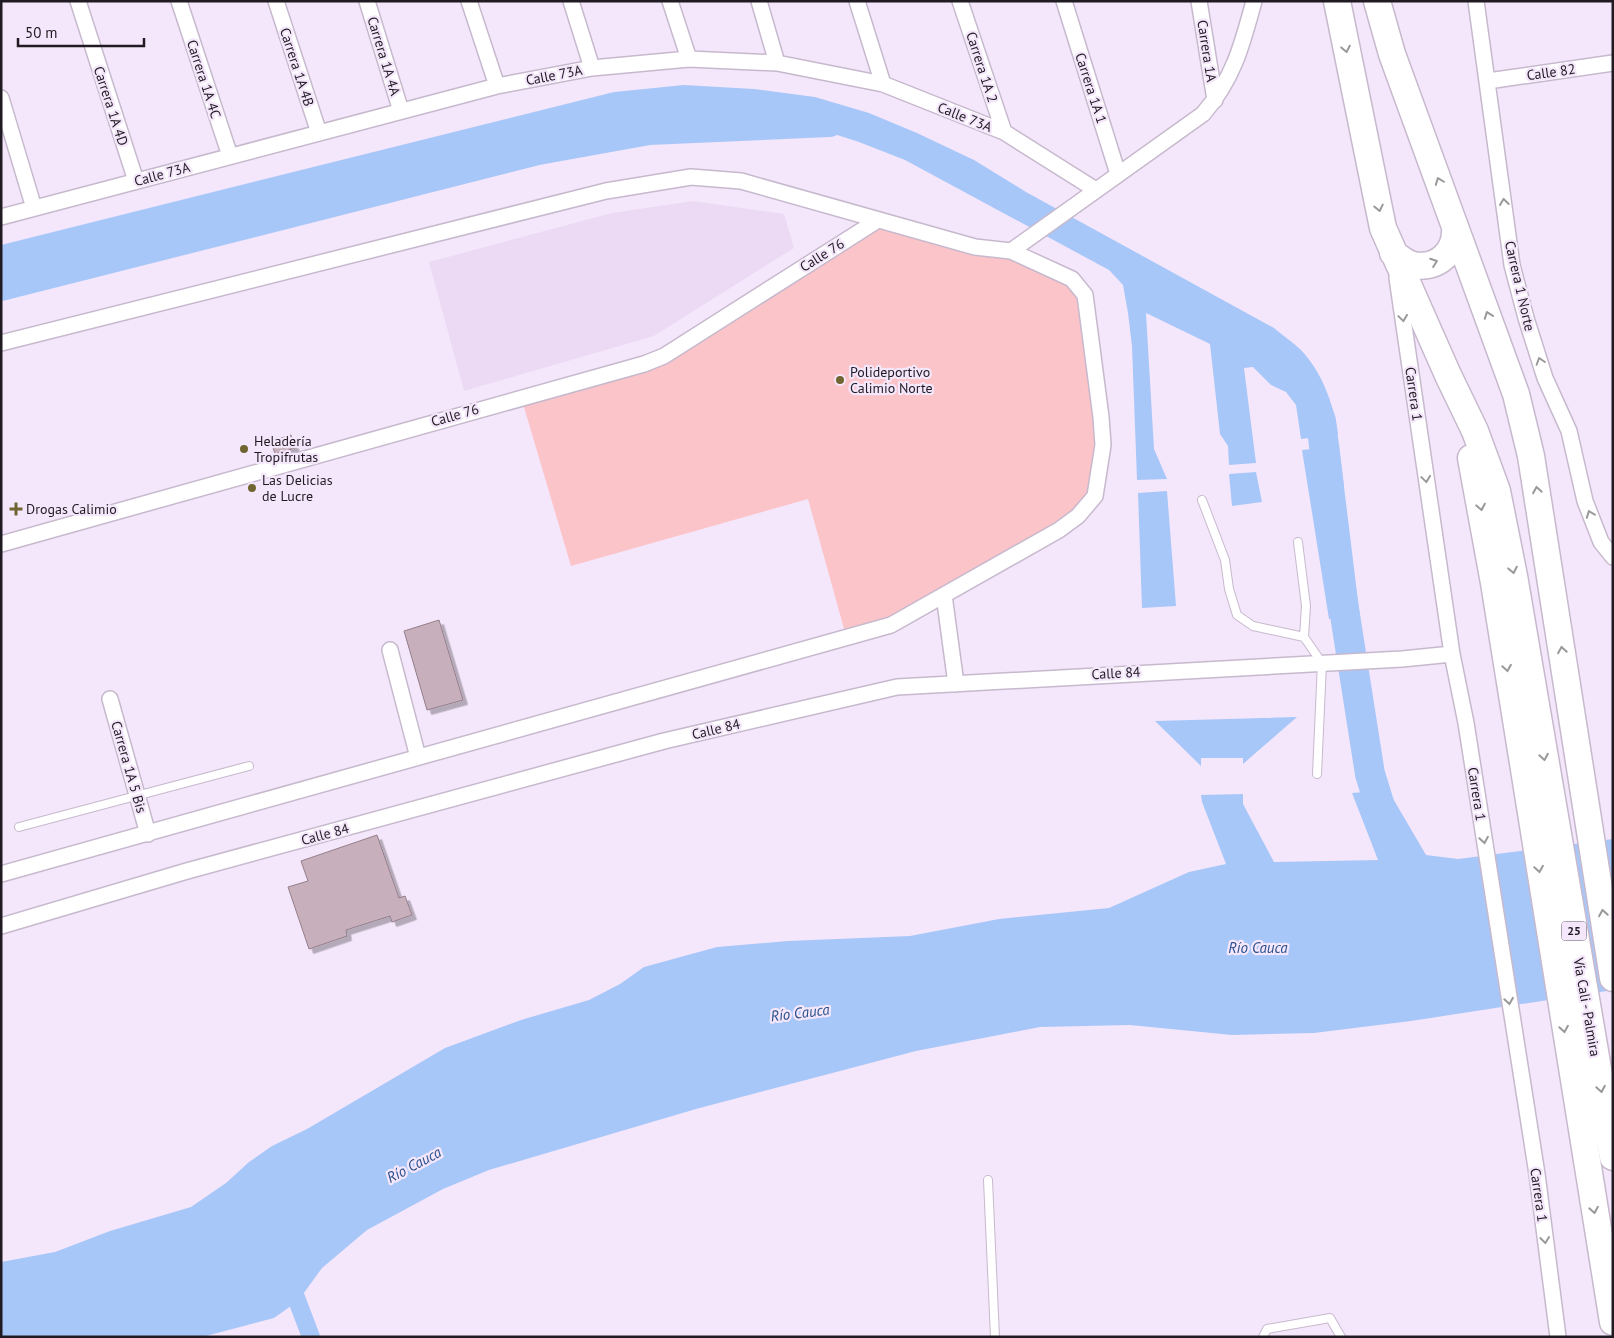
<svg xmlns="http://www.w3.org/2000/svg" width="1614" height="1338" font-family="'PT Sans',sans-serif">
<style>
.built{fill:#ecdaf4}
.grass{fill:#fbc4c9}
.water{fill:#a8c7f9}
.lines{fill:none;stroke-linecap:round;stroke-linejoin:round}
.canal{stroke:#a8c7f9;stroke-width:18}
.river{stroke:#a8c7f9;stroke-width:30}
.building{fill:#c7b0bc;stroke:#937e8a;filter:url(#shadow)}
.lane-casing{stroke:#c7b9cd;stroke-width:10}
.street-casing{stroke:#c7b9cd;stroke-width:18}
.highway-casing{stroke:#c7b9cd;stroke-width:29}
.lane{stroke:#fff;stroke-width:8}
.street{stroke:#fff;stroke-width:15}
.highway{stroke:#fff;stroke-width:26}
.oneway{stroke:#9b989c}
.poi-dot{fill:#706431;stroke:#f5e7fb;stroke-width:2}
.labels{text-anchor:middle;stroke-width:4.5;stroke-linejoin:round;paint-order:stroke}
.shield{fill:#f5e7fb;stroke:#605863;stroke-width:1}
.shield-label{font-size:12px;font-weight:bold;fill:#201b22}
.street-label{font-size:14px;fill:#201b22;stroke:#f5e7fb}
.poi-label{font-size:14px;fill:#201b22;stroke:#f5e7fb;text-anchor:start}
.water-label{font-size:15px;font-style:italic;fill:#2a508c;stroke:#f5e7fb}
</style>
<defs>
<filter id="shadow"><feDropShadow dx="4.5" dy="4.5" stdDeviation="0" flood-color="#0004"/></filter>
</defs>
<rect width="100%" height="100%" fill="#f5e7fb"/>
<!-- built -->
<path class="built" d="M693,201L784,214L794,248L654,336L464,391L429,262L612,213Z"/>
<!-- grass -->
<path class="grass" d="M878,220L993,251L1080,288L1101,417L1095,496L1078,516L944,595L846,636L808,499L571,566L521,397L644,364Z"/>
<!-- water -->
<path class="water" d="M684,85L754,89L815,97L869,113L917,133L974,160L1026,192L1274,328C1282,335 1293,342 1301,350C1322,372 1334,405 1338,434L1301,439L1296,405L1286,392L1271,385L1253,367L1244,368L1256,463L1229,465L1228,446L1220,434L1210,344L1146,313L1154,449L1167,479L1137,480L1132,346L1128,313L1123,285L1109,270L905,160L859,142L809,126L752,119L685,115L619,122L1,276V245L614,92Z
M1339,446L1360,617L1329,619L1302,450Z
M1256,472L1262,502L1232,506L1229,474Z
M1167,491L1176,606L1142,608L1138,493Z
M1297,717L1243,764V758H1201V766L1155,721Z
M1388,790L1426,855L1458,859L1613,839V990L1411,1021L1314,1033L1232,1035L1130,1025L1040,1027L916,1051L696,1109L489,1170L443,1189L367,1230L322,1268L298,1301L274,1318L202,1337H1V1262L55,1252L110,1231L191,1207L226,1183L249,1162L272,1146L307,1129L445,1048L521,1020L589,1000L620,984L644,967L717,947L788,941L910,936L999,919L1109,908L1189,872L1226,864L1202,802L1201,795L1243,794V804L1274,862L1378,860L1352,793Z"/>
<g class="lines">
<!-- canal -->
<path class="canal" d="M289,1279L311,1337"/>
<!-- river -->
<path class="river" d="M1,286L538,150L649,130L829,122
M1312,397L1321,421L1329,487
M1339,577L1370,774L1387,829"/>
</g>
<!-- building -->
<path class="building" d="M291,435L295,448L275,454L271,441Z
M439,620L463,700L427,710L404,631Z
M377,835L399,898L405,896L412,915L392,922L390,916L346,930L347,936L309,949L288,887L308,881L301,861Z"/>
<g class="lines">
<!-- lane casing -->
<g class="lane-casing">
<path id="lane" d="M1202,500L1225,560L1229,589L1237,615L1253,626L1304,637L1306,606L1298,542
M1304,637L1322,663L1317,774
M19,827L249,766
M988,1180L995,1337
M1263,1337L1267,1329L1330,1318L1341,1337"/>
</g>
<!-- street casing -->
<g class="street-casing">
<path id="street" d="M78,1L136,181
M179,1L230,156
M276,1L319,133
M367,1L401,111
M469,1L497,86
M571,1L592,68
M670,1L689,59
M759,1L777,63
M857,1L883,84
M960,1L1004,132
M1064,1L1118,174
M1199,1L1215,100
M1476,1L1512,265L1526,318L1545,378L1569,431L1585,501L1601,542L1613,557
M1488,81L1613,63
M1,98L34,208
M1,217L497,86L592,68L689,59L777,63L883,84L1004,132L1096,190
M1011,251L1203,114C1234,78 1242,45 1254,1
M1397,278L1452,654L1466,723L1537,1174L1558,1337
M1,343L606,191L691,177L741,181L975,247L1011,251L1072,279L1085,295L1101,417L1103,445L1095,496L1078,516L1059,530L891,625L1,874
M1,544L644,364L664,356L878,220
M944,595L956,684
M390,650L418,757
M110,699L148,834
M1,926L187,871L664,741L897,687L1402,659L1452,654"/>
</g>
<!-- highway casing -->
<g class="highway-casing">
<path id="highway" d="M1337,1L1383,228L1448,375L1475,431L1497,491L1514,576L1613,1157
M1377,1L1392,54L1516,394L1531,456L1613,978
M1393,253C1399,257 1405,263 1413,265C1438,270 1457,251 1455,227
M1471,458L1494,583L1613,1322"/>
</g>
<!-- lane -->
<use href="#lane" class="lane"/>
<!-- street -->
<use href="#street" class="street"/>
<!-- highway -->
<use href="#highway" class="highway"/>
</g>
<!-- one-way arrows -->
<defs><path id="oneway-chevron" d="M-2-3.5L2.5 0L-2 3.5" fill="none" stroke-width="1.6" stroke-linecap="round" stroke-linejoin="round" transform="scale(1.25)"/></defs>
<g class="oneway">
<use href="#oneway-chevron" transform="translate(1346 49) rotate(79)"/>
<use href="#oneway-chevron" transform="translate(1439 181) rotate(-111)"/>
<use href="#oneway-chevron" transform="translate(1504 202) rotate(-97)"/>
<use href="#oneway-chevron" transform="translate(1379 208) rotate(78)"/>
<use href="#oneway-chevron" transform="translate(1434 262) rotate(-20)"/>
<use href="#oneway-chevron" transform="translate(1488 315) rotate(-110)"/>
<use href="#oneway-chevron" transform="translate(1403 318) rotate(82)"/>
<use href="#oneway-chevron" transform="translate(1540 361) rotate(-108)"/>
<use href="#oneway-chevron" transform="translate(1426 479) rotate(82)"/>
<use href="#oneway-chevron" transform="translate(1537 490) rotate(-99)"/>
<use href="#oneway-chevron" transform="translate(1481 507) rotate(79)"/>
<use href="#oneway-chevron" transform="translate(1590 514) rotate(-111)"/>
<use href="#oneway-chevron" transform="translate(1513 570) rotate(79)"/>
<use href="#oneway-chevron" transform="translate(1562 650) rotate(-99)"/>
<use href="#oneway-chevron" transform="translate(1507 668) rotate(81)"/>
<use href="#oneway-chevron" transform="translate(1544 757) rotate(80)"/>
<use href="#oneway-chevron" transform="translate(1484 840) rotate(81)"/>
<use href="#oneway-chevron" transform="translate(1539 869) rotate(81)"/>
<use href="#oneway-chevron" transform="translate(1603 913) rotate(-99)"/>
<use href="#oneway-chevron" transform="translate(1509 1001) rotate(81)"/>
<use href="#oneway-chevron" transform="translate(1564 1029) rotate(81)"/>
<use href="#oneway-chevron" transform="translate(1601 1089) rotate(80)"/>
<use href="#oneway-chevron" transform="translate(1594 1210) rotate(80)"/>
<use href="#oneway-chevron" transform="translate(1545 1240) rotate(83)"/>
</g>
<!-- markers -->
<g class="poi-dot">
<circle cx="840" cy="380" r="5"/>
<circle cx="244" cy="449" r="5"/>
<circle cx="252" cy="488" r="5"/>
<path d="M13.5 501.5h5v5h5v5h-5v5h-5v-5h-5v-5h5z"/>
</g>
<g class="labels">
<!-- shield labels -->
<rect class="shield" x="1561.5" y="921.5" width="25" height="19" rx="4"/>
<g class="shield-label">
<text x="1574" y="935">25</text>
</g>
<!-- street labels -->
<g class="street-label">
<text transform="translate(1207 51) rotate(81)" y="5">Carrera 1A</text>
<text transform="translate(384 56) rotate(73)" y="5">Carrera 1A 4A</text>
<text transform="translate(297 67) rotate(72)" y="5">Carrera 1A 4B</text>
<text transform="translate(982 67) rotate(72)" y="5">Carrera 1A 2</text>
<text transform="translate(1551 72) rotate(-8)" y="5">Calle 82</text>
<text transform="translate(554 75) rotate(-11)" y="5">Calle 73A</text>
<text transform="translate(204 79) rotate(72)" y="5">Carrera 1A 4C</text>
<text transform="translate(1091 88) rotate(72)" y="5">Carrera 1A 1</text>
<text transform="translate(111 106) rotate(72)" y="5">Carrera 1A 4D</text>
<text transform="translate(965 117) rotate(22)" y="5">Calle 73A</text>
<text transform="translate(162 174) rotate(-15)" y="5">Calle 73A</text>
<text transform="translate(822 255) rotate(-32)" y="5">Calle 76</text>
<text transform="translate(1520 286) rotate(77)" y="5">Carrera 1 Norte</text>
<text transform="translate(1414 394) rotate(82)" y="5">Carrera 1</text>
<text transform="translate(455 415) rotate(-16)" y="5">Calle 76</text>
<text transform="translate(1116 673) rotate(-3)" y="5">Calle 84</text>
<text transform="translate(716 729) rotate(-13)" y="5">Calle 84</text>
<text transform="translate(129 767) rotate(74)" y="5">Carrera 1A 5 Bis</text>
<text transform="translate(1477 794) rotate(81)" y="5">Carrera 1</text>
<text transform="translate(325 834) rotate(-15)" y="5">Calle 84</text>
<text transform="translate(1587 1007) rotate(80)" y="5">Vía Cali - Palmira</text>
<text transform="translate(1539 1195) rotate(82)" y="5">Carrera 1</text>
</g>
<!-- poi labels -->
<g class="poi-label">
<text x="850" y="377">Polideportivo<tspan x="850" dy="16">Calimio Norte</tspan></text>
<text x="254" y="446">Heladería<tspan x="254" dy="16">Tropifrutas</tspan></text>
<text x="262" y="485">Las Delicias<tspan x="262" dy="16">de Lucre</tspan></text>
<text x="26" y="514">Drogas Calimio</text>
</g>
<!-- water labels -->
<g class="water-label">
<text x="1258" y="953">Río Cauca</text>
<text transform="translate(800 1013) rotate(-7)" y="5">Río Cauca</text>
<text transform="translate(414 1165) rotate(-28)" y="5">Río Cauca</text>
</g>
</g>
<!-- border -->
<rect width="1614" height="1338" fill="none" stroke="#201b22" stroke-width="5"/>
<!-- scale -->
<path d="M18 38v8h126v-8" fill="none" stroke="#201b22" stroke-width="2.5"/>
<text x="25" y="38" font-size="15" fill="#201b22" stroke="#f5e7fb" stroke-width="4" paint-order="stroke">50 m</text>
</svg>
